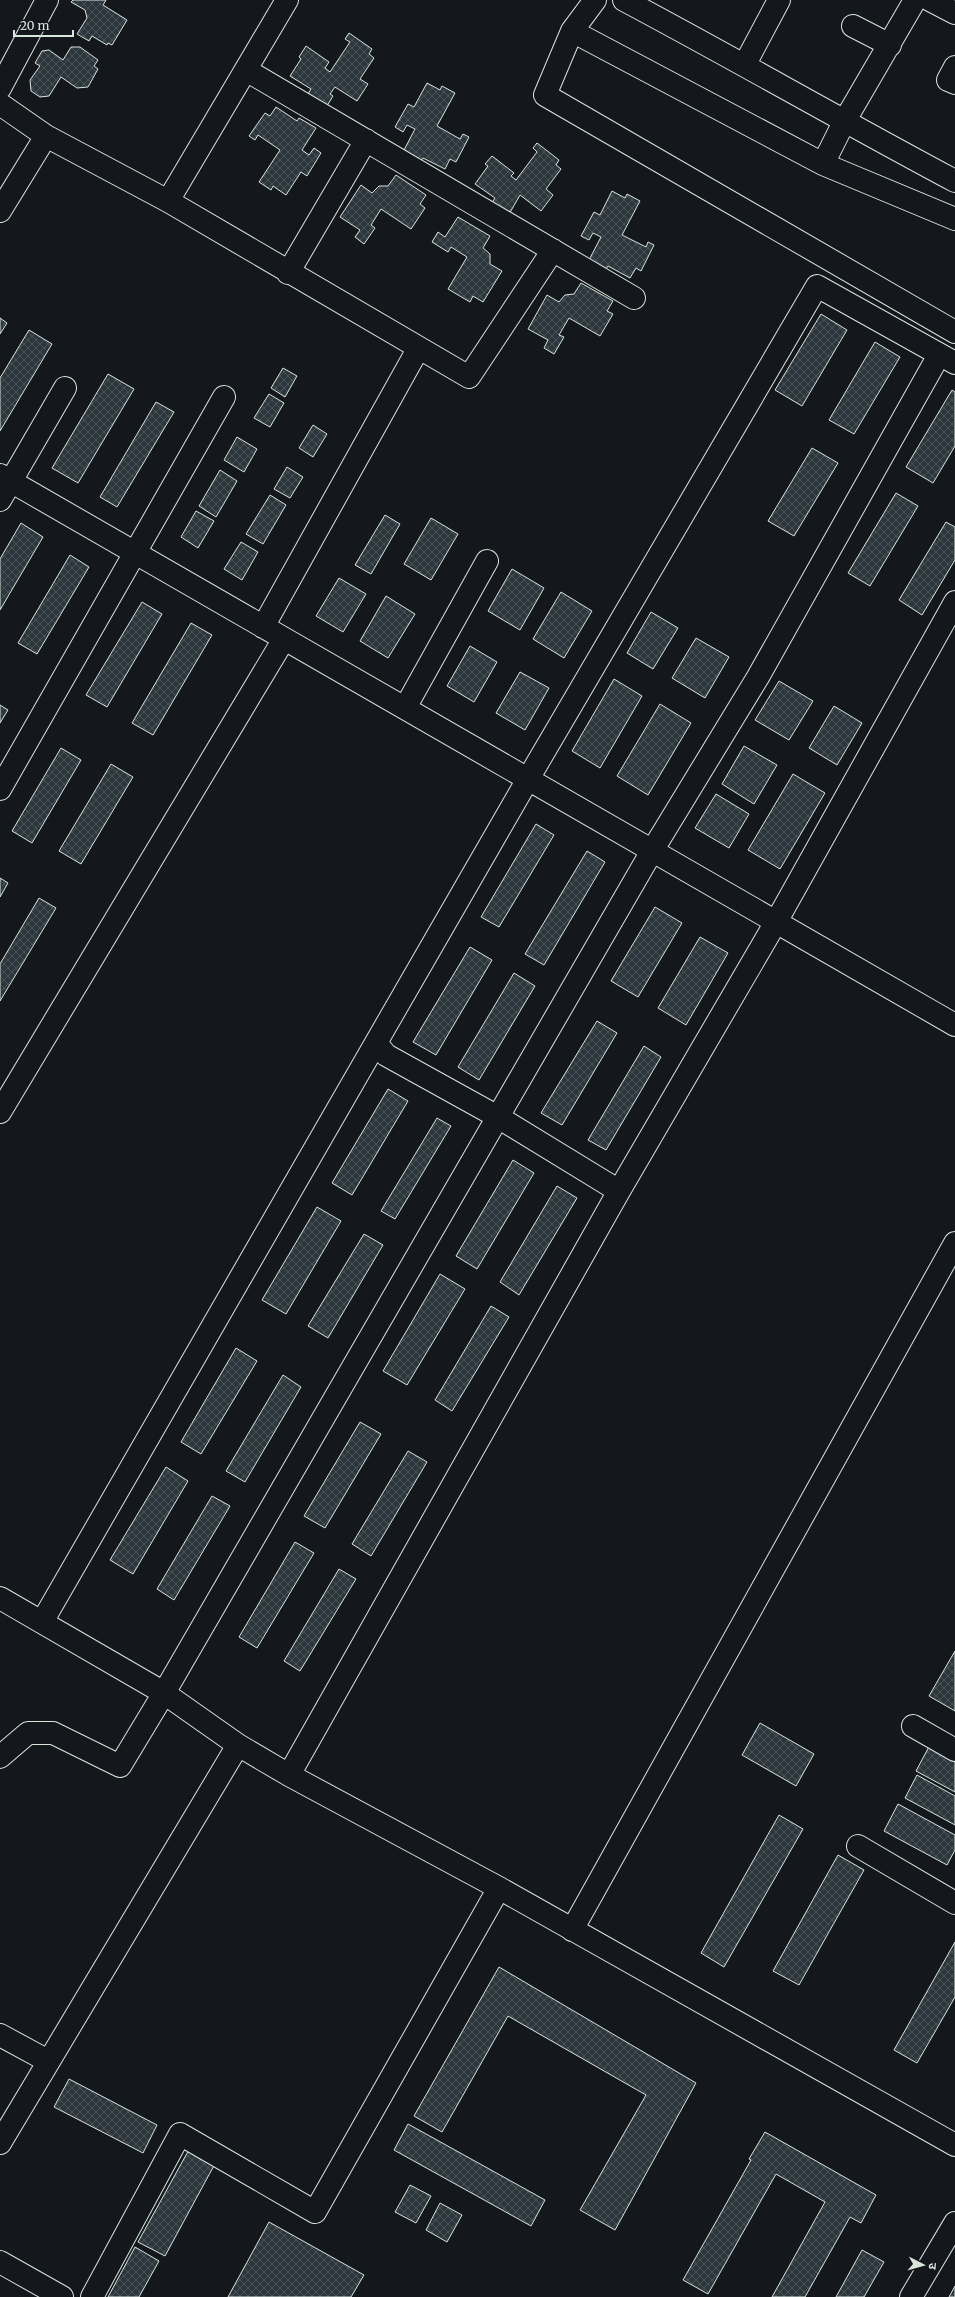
<svg xmlns="http://www.w3.org/2000/svg" width="955" height="2297" font-family="Merriweather,'Noto Sans Devanagari',serif">
<style>
.building{fill:url(#building-cross-hatch);stroke:#d8e6dc}
.lines{fill:none;stroke-linecap:round;stroke-linejoin:round}
.minor-casing{stroke:#d8e6dc;stroke-width:24}
.minor{stroke:#14181c;stroke-width:22}
</style>
<defs>
<pattern id="building-cross-hatch" width="8" height="8" patternUnits="userSpaceOnUse"><rect width="8" height="8" fill="#2c363c"/><path d="M0 0l8 8M0 8l8-8" fill="none" stroke="#4a5358"/></pattern>
</defs>
<rect width="100%" height="100%" fill="#14181c"/>
<!-- building -->
<path class="building" d="M73,0H106L103,5L127,20L112,45L108,43L107,45L92,36L89,41L77,34L87,18L85,10L71,2Z
M349,33L372,49L369,54L374,58L360,79L368,84L357,101L335,87L330,94L333,96L325,109L306,97L311,89L290,76L301,59L299,57L306,46L329,62L325,68L330,72L350,42L345,39Z
M71,47H80L98,60L94,66L98,69L88,87L77,88L61,77L49,96L40,97L31,91L30,80L40,66L35,63L42,51L49,50L63,60Z
M427,83L440,90L442,86L455,93L437,126L460,139L463,134L469,137L456,162L450,159L445,169L423,158L421,161L403,152L415,129L407,125L403,132L395,127L408,104L414,107Z
M276,107L297,121L299,118L316,128L302,150L309,155L314,148L321,153L307,176L301,172L286,195L273,186L271,190L259,182L280,150L258,135L255,140L249,136L265,113L270,116Z
M537,143L559,160L556,165L561,169L546,189L553,195L541,211L520,195L508,216L491,204L495,198L475,184L488,166L485,164L492,156L514,173L511,176L516,180L537,152L533,148Z
M396,175L426,195L420,204L425,208L411,229L381,209L371,225L375,228L364,244L355,237L360,230L340,217L361,185L372,193L379,186H388Z
M612,191L625,198L627,194L640,201L622,235L646,247L648,242L654,245L641,271L636,268L630,278L608,266L606,269L589,260L601,237L593,233L589,240L581,236L594,212L600,215Z
M458,217L490,236L483,248L490,254V264L502,271L483,302L473,296L470,302L448,289L467,257L451,247L448,252L432,242L438,232L445,237Z
M581,283L613,301L607,311L613,314L600,336L569,318L559,335L564,337L554,354L544,348L548,340L528,329L547,295L559,302L565,295L574,294Z
M821,314L847,330L802,406L775,390Z
M0,318L7,323L0,334Z
M29,330L52,344L0,431V378Z
M875,342L900,357L854,434L829,420Z
M283,368L297,376L285,397L271,388Z
M108,374L134,389L78,483L52,468Z
M952,390L955,392V446L933,483L906,467Z
M269,394L284,403L270,427L254,418Z
M156,402L174,412L117,507L100,497Z
M313,425L327,434L313,457L299,448Z
M237,437L257,449L244,472L224,460Z
M812,448L838,463L794,536L768,521Z
M287,467L303,477L290,498L274,489Z
M220,470L237,481L216,517L199,506Z
M896,493L918,506L870,586L848,573Z
M270,495L286,505L263,544L246,534Z
M196,511L214,521L198,548L181,537Z
M385,515L400,524L371,574L355,565Z
M431,518L458,534L431,580L404,564Z
M946,522L955,527V560L922,615L899,600Z
M21,523L43,537L0,610V559Z
M241,542L258,552L242,580L224,569Z
M70,555L89,567L37,654L18,643Z
M512,569L544,588L520,630L488,611Z
M339,578L366,594L343,632L316,616Z
M561,592L592,611L564,658L533,639Z
M386,596L415,614L388,658L360,641Z
M142,602L162,614L107,707L86,695Z
M651,612L678,628L653,669L627,653Z
M191,623L212,635L153,735L132,723Z
M696,638L729,657L705,698L672,678Z
M470,646L497,662L474,702L447,686Z
M520,672L549,688L525,730L496,713Z
M614,679L642,696L600,768L572,751Z
M779,681L813,701L789,740L755,720Z
M660,704L691,723L648,795L617,776Z
M0,705L8,710L0,723Z
M834,706L862,723L837,765L809,748Z
M744,746L777,765L754,804L722,784Z
M61,748L81,760L32,843L12,831Z
M111,764L133,777L81,864L59,851Z
M793,774L825,793L780,869L748,850Z
M716,794L749,814L729,848L695,828Z
M536,824L554,835L499,927L481,917Z
M587,851L605,862L544,965L525,954Z
M0,878L8,883L0,897Z
M39,898L56,908L0,1001V964Z
M655,907L682,923L638,997L611,981Z
M700,937L728,953L686,1025L658,1008Z
M470,947L492,960L436,1055L413,1042Z
M514,973L535,986L479,1080L458,1067Z
M597,1021L617,1033L562,1125L541,1113Z
M644,1046L661,1057L606,1150L588,1140Z
M388,1089L408,1101L352,1195L332,1183Z
M437,1118L451,1126L395,1219L381,1211Z
M513,1160L534,1173L477,1269L456,1256Z
M557,1186L577,1198L519,1295L500,1282Z
M317,1207L341,1221L286,1314L262,1300Z
M364,1234L383,1245L328,1338L308,1326Z
M440,1274L465,1289L407,1385L383,1371Z
M491,1306L509,1317L452,1411L435,1400Z
M236,1348L257,1361L201,1454L181,1442Z
M283,1375L301,1387L245,1482L226,1471Z
M360,1422L381,1434L325,1528L304,1516Z
M408,1451L427,1462L371,1556L352,1544Z
M166,1467L188,1481L133,1574L110,1560Z
M212,1496L230,1506L174,1600L157,1589Z
M295,1542L314,1553L257,1648L239,1637Z
M339,1569L356,1579L300,1671L284,1661Z
M955,1651V1711L929,1696Z
M760,1723L814,1754L796,1786L742,1755Z
M931,1743L955,1756V1792L916,1771Z
M917,1775L955,1796V1825L905,1798Z
M898,1804L955,1835V1850L947,1865L884,1831Z
M779,1815L803,1829L724,1967L701,1953Z
M838,1855L864,1870L799,1985L773,1971Z
M955,1942V1997L917,2063L894,2050Z
M499,1967L696,2083L615,2230L580,2210L646,2095L508,2016L442,2132L414,2116Z
M69,2079L157,2125L143,2153L54,2107Z
M408,2124L545,2200L531,2226L394,2150Z
M765,2132L876,2195L861,2223L850,2217L805,2297H772L825,2202L776,2174L708,2294L683,2280L751,2160L749,2159Z
M191,2146L217,2160L165,2256L138,2242Z
M410,2185L431,2196L416,2223L395,2212Z
M440,2203L462,2215L447,2242L426,2230Z
M269,2222L364,2275L351,2297H228Z
M135,2247L159,2261L139,2297H108Z
M862,2250L884,2262L864,2297H836Z
M955,2286V2297H949Z"/>
<g class="lines">
<!-- minor casing -->
<g class="minor-casing">
<path id="minor" d="M595,0L572,31L545,95L955,332
M624,0C735,59 844,122 955,181
M930,0L955,13
M853,26L890,45
M572,31L823,164L955,219
M745,64L779,0
M955,67L948,80L955,83
M246,70L634,298
M0,88L47,0
M0,104L46,136L168,201L469,377L553,250
M823,164L844,122L915,0
M168,201L287,0
M0,211L46,136
M288,273L366,140
M0,475L955,1025
M0,500L65,388
M263,627L418,349
M405,708L487,561
M0,789L224,397
M377,1044L386,1055L498,1117L619,1191
M0,1112L284,639
M0,1598L164,1693L238,1745L289,1775L499,1888L955,2145
M42,1622L528,779L817,286L955,363
M913,1726L955,1750
M0,1757L28,1733H53L120,1766L164,1693L652,851L758,677L939,355
M289,1775L619,1191L776,922L955,602
M858,1846L955,1903
M572,1930L955,1243
M0,2035L48,2061
M0,2143L238,1745
M0,2262L62,2297
M92,2297L180,2134L315,2212L499,1888
M911,2297L955,2223"/>
</g>
<!-- minor -->
<use href="#minor" class="minor"/>
</g>
<!-- north arrow -->
<g transform="translate(923 2265) rotate(96)" stroke="#14181c" stroke-width="3" paint-order="stroke">
<path d="M0-3L7 15L0 10L-7 15Z" fill="#d8e6dc"/>
<text y="-6" font-size="11" font-weight="bold" text-anchor="middle" fill="#d8e6dc">उ</text>
</g>
<!-- scale -->
<path d="M14 30v6h59v-6" fill="none" stroke="#d8e6dc" stroke-width="2"/>
<text x="20" y="30" font-size="12" fill="#d8e6dc" stroke="#14181c" stroke-width="3" paint-order="stroke">20 m</text>
</svg>
